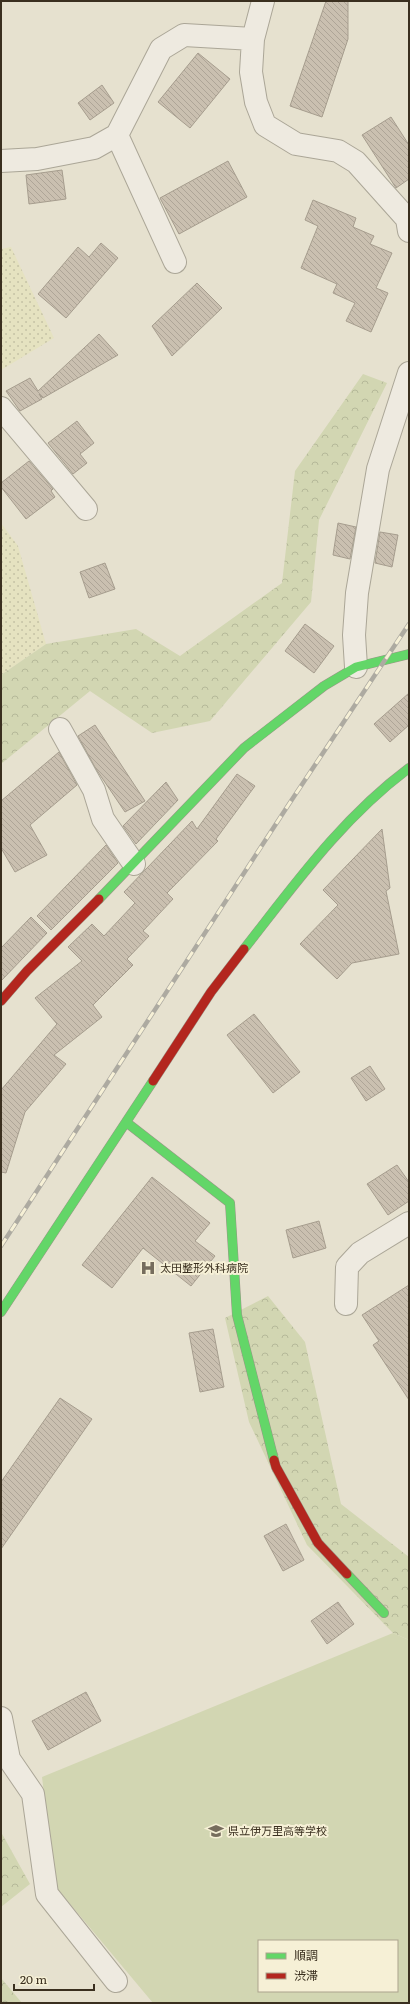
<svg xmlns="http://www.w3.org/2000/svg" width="410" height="2004" font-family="Literata,'Noto Sans JP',serif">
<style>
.farmland{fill:url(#farmland-dots)}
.grass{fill:#d2d6b2;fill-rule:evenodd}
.forest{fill:url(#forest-crowns)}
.building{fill:url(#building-back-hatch);stroke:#a69d8e}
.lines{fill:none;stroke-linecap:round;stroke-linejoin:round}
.street-casing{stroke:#aba697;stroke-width:24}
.fast-casing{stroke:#9b9588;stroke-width:10}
.jam-casing{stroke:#9b9588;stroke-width:10}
.street{stroke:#eeeae0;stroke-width:22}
.fast{stroke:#63d668;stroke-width:9}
.jam{stroke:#b3261e;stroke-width:9}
.rail-casing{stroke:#adaaa1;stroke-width:4.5}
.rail{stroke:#f6f0d6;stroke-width:3;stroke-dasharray:9;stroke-linecap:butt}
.labels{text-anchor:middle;stroke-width:4;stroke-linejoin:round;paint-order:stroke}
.poi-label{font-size:11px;fill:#3a2f1f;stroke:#f6f0d6;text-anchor:start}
</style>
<defs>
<pattern id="farmland-dots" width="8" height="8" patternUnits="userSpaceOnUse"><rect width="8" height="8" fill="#e5e2c0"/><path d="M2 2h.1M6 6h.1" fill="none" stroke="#c5c2a5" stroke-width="1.8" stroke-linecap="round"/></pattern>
<pattern id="forest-crowns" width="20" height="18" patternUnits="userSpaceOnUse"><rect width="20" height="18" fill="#d2d6b2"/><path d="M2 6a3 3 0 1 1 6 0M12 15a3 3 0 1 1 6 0" fill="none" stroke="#b5b899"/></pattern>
<pattern id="building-back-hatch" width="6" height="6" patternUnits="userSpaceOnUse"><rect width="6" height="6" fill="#cac0b0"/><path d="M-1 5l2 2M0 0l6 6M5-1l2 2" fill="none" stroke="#aea597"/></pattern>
</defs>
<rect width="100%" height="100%" fill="#e6e1cf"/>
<!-- farmland -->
<path class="farmland" d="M11,247L54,338L1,370V249Z
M1,523L18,546L46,644L1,675Z"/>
<!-- grass -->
<path class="grass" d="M393,1633L409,1640V2003H153L55,1886L42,1777ZM259,1941H397V1991H259Z"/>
<!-- forest -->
<path class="forest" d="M363,374L387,383L319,520L311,602L210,721L152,733L90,691L1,764V675L46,644L136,629L180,656L282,583L295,471Z
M268,1296L305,1342L341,1504L409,1557V1640L393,1633L307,1545L249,1422L225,1318Z
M1,1832L30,1884L1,1907Z
M1,1978L22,2003H1Z"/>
<!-- building -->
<path class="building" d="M326,1H348V39L322,117L290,106Z
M198,53L230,79L190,128L158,102Z
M102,85L114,103L90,120L78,103Z
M391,117L409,145V179L396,188L362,135Z
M228,161L247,197L179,234L160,198Z
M62,170L66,199L29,204L26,175Z
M313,200L356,218L353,227L374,236L370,244L392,253L376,288L388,293L371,332L346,321L355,303L333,293L337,284L301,268L318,226L305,220Z
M101,243L118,258L66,318L38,294L78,247L89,257Z
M197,283L222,308L172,356L152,326Z
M99,334L118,355L43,398L39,394L42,399L20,411L6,391L30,378L38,391Z
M77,421L94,443L80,454L87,463L73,474L48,443Z
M29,461L53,489L51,491L55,497L26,519L1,487V483Z
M338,523L356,527L350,559L333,555Z
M380,532L398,535L392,567L375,563Z
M105,563L115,589L89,598L80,572Z
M305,624L334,646L314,673L285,651Z
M409,693V725L390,742L374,724Z
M95,725L145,801L125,812L96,769L78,736Z
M59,752L77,785L30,825L47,855L15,872L1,848V801Z
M237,774L255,786L216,839L218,841L167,893L173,899L143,931L149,936L127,959L133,965L93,1005L102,1017L54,1055L66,1064L25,1112L6,1173L1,1172V1090L57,1024L35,998L82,961L68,947L92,924L104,936L135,903L124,892L192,821L197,829Z
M166,782L178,800L136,844L123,826Z
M382,829L390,888L386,891L399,954L352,963L337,979L300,944L338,905L323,890Z
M106,845L118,863L51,930L37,916Z
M31,917L47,933L1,981V948Z
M254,1014L300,1072L273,1093L227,1035Z
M370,1066L385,1089L366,1101L351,1078Z
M397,1165L409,1182V1201L388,1215L367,1184Z
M152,1177L210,1223L195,1241L215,1256L191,1286L143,1248L112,1288L82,1265Z
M319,1221L326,1248L293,1258L286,1230Z
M409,1285V1400L373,1345L379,1341L362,1315Z
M213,1329L224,1387L200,1392L189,1333Z
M60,1398L92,1419L1,1549V1482Z
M286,1524L304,1560L283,1571L264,1536Z
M338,1602L354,1624L327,1644L311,1621Z
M86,1692L101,1721L48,1750L32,1721Z"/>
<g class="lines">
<!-- street casing -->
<g class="street-casing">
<path id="street" d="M263,1L253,39L251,72L256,102L265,125L296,144L338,151L356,162L407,219L409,231
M117,135L175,262
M1,161L37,159L94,148L117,135L161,49L184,35L253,39
M1,408L86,509
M356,667L354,635L357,593L378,469L409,373
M60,729L94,790L103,819L134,864
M346,1304L347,1267L360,1253L409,1223
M1,1718L9,1759L33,1794L47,1894L116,1981"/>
</g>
<!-- fast casing -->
<g class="fast-casing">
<path id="fast" d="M99,899L244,748L324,686L356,667L409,654
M244,949C295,884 342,818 409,768
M126,1122L230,1203L237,1315L274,1460
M1,1312L153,1081
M347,1574L384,1613"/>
</g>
<!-- jam casing -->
<g class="jam-casing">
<path id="jam" d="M1,1001L27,971L99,899
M153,1081L211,992L244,949
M274,1460L276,1467L318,1543L347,1574"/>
</g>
<!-- street -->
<use href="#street" class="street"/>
<!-- fast -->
<use href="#fast" class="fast"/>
<!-- jam -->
<use href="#jam" class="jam"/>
<!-- rail casing -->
<g class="rail-casing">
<path id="rail" d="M1,1246L289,804L409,624"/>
</g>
<!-- rail -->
<use href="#rail" class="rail"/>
</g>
<!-- icons -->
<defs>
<g id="hospital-bare" transform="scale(1.2)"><path d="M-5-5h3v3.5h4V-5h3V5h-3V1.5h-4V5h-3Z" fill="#766d5d" stroke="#f6f0d6" stroke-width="2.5" paint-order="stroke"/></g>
<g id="school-bare" transform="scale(1.2)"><path d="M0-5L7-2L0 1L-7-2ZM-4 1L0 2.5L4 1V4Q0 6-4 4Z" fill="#766d5d" stroke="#f6f0d6" stroke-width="2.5" paint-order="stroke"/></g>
</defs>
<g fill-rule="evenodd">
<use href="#hospital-bare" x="148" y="1268"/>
<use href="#school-bare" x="216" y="1831"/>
</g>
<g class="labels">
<!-- poi labels -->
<g class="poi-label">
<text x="160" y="1272">太田整形外科病院</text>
<text x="228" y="1835">県立伊万里高等学校</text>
</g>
</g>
<!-- border -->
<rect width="410" height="2004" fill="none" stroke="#3a2f1f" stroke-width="4"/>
<!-- legend -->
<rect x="258" y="1940" width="140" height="52" fill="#f6f0d6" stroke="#aba38d"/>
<rect x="266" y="1953" width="20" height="6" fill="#63d668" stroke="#aba38d"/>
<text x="294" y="1960" font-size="12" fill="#3a2f1f">順調</text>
<rect x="266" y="1973" width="20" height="6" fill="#b3261e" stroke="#aba38d"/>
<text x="294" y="1980" font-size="12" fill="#3a2f1f">渋滞</text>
<!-- scale -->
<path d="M14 1984v6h80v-6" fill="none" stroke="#3a2f1f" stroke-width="2"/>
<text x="20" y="1984" font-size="12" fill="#3a2f1f" stroke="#f6f0d6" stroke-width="3" paint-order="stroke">20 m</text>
</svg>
